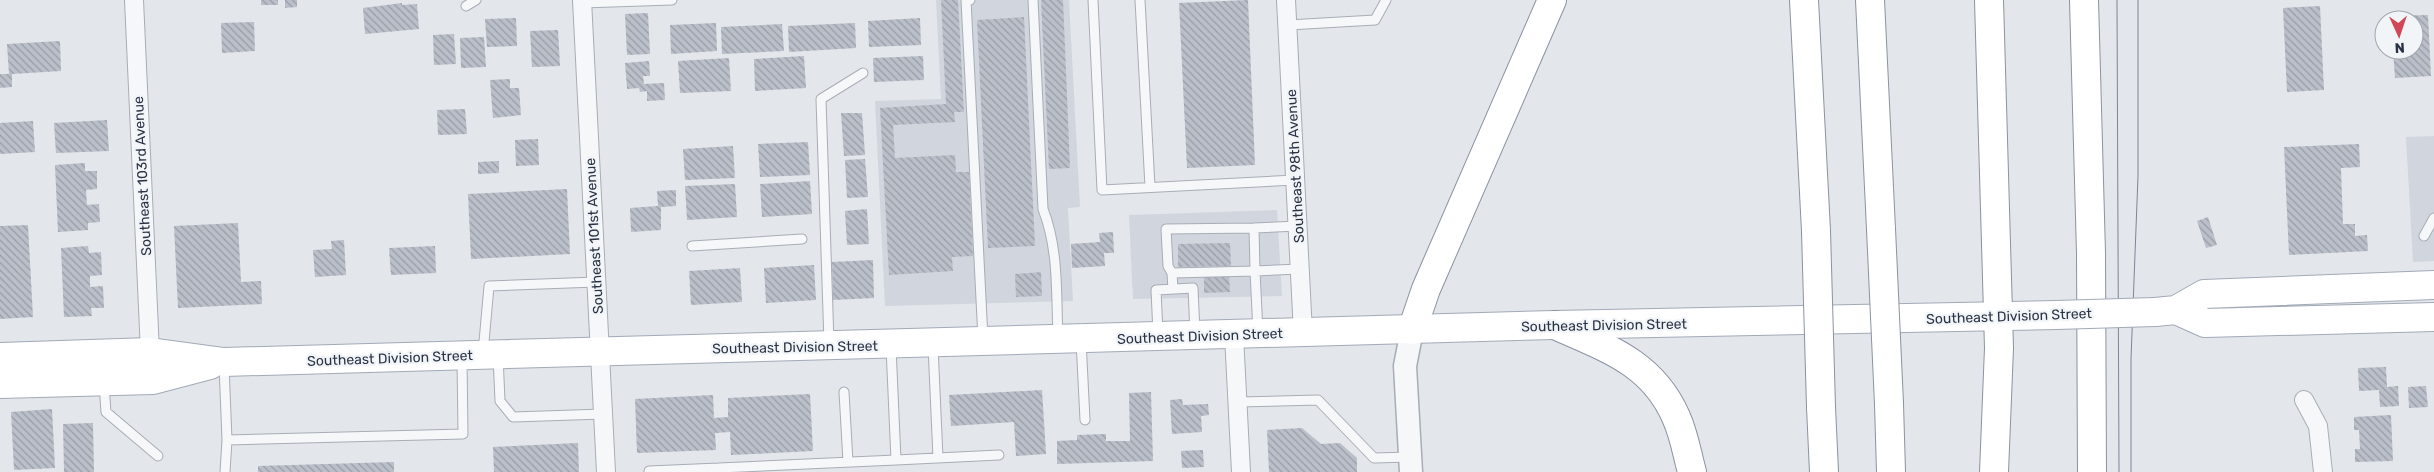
<svg xmlns="http://www.w3.org/2000/svg" width="2434" height="472" font-family="Rubik,sans-serif">
<style>
.built{fill:#d1d5dd}
.building{fill:url(#building-back-hatch)}
.lines{fill:none;stroke-linecap:round;stroke-linejoin:round}
.service-casing{stroke:#a8adb6;stroke-width:11}
.minor-casing{stroke:#a8adb6;stroke-width:20}
.tertiary-casing{stroke:#a8adb6;stroke-width:25}
.primary-casing{stroke:#a2aab7;stroke-width:30}
.motorway-casing{stroke:#8a93a2;stroke-width:30}
.service{stroke:#f6f7f9;stroke-width:9}
.minor{stroke:#f6f7f9;stroke-width:18}
.tertiary{stroke:#f6f7f9;stroke-width:22}
.primary{stroke:#fff;stroke-width:28}
.motorway{stroke:#fff;stroke-width:28}
.tram{stroke:#7c8595;stroke-width:1}
.primary-bridge-casing{stroke:#a2aab7;stroke-width:30;stroke-linecap:butt}
.motorway-bridge-casing{stroke:#8a93a2;stroke-width:30;stroke-linecap:butt}
.primary-bridge{stroke:#fff;stroke-width:28}
.motorway-bridge{stroke:#fff;stroke-width:28}
.labels{text-anchor:middle;stroke-width:4.5;stroke-linejoin:round;paint-order:stroke}
.street-label{font-size:14px;fill:#2a3344;stroke:#f2f5f8}
</style>
<defs>
<pattern id="building-back-hatch" width="6" height="6" patternUnits="userSpaceOnUse" patternTransform="scale(1.25)"><rect width="6" height="6" fill="#babfc9"/><path d="M-1 5l2 2M0 0l6 6M5-1l2 2" fill="none" stroke="#979ca5"/></pattern>
</defs>
<rect width="100%" height="100%" fill="#e3e6eb"/>
<!-- built -->
<path class="built" d="M936,0H1069L1080,207L1068,208L1073,301L885,306L875,101L941,99Z
M2434,136V261L2413,262L2406,137Z
M1277,210L1282,296L1133,299L1129,215Z"/>
<!-- building -->
<path class="building" d="M261,0H278V5H261Z
M285,0H297V7L285,8Z
M941,0H958L964,112H954L955,122L893,125L895,158L955,155L956,172H969L973,256L952,257L953,271L889,275L880,108L946,104Z
M1041,0H1063L1070,168L1049,169Z
M1248,0L1255,165L1187,168L1179,3Z
M402,3V5L417,4L419,29L365,34L363,8Z
M2320,6L2324,90L2287,92L2283,8Z
M648,13L650,54L627,55L625,14Z
M2428,15L2431,76L2395,78L2393,50H2414V20H2392V16Z
M1024,17L1035,246L988,248L977,20Z
M516,18L517,46L487,47L485,19Z
M920,18L921,45L869,47L868,21Z
M254,22L255,51L222,53L221,23Z
M716,23L717,51L671,54L670,25Z
M855,23L856,48L789,52L788,26Z
M782,24L784,51L722,54L721,27Z
M558,30L560,66L532,67L530,31Z
M454,34L456,64L434,65L433,35Z
M484,37L486,67L461,68L460,38Z
M60,41L61,71L12,74V87L0,88V74H9L7,44Z
M804,56L806,88L755,91L754,59Z
M923,56L924,80L874,82L873,58Z
M729,58L731,91L680,93L678,61Z
M649,61L650,76H643L644,84L664,83L665,100L647,101V91L640,92L639,88L627,89L625,63Z
M510,79V88H519L521,115L493,118L490,80Z
M465,109L467,134L438,135L437,110Z
M841,113H862L865,155L844,156Z
M107,120L109,151L56,153L54,123Z
M33,121L35,152L0,154V123Z
M538,139L539,165L516,166L515,140Z
M808,142L810,175L760,177L758,144Z
M2359,144L2360,167L2341,168L2343,224H2355V236L2367,235L2368,251L2289,255L2284,147Z
M733,146L735,178L685,180L683,149Z
M865,159L868,197L847,198L845,160Z
M499,161V173L478,174V162Z
M85,163V171H97V189L86,190L87,205L99,204L100,222L88,223V230L58,232L55,165Z
M810,181L812,214L762,217L760,184Z
M735,184L737,217L687,220L685,186Z
M567,189L570,254L471,259L468,194Z
M676,190V206L661,207V230L631,232L630,208L658,206L657,191Z
M867,209L869,244L847,245L845,211Z
M2208,217L2217,245L2206,248L2197,221Z
M238,223L241,282L261,281L262,304L178,308L174,226Z
M28,225L33,317L0,319V226Z
M1113,232L1114,253H1104L1105,266L1072,268L1071,244L1100,242L1099,233Z
M344,240L346,275L315,277L313,250L332,249L331,241Z
M1230,243L1231,266L1178,267V244Z
M88,246L89,253L101,252L102,275L90,276V287L103,286L104,308H91L92,316L64,317L61,248Z
M435,246L436,273L391,275L389,248Z
M873,260L874,298L833,300L832,262Z
M814,265L816,300L766,303L764,268Z
M740,268L742,302L691,305L689,271Z
M1041,272L1042,296L1016,297L1015,274Z
M1229,275L1230,292L1204,293V276Z
M2386,367L2387,387L2398,386L2399,406L2380,407L2379,390L2359,391L2358,368Z
M2426,386L2428,407L2409,408L2408,387Z
M1042,390L1046,454L1016,456L1014,422L951,426L949,395Z
M1151,392L1153,461L1057,464V441L1077,440V435L1106,434V441H1130L1129,393Z
M810,394L813,451L731,455L730,432L715,433L716,450L637,453L635,399L713,395L714,418L728,417V398Z
M1182,399L1183,405L1208,404L1209,415L1201,416L1202,432L1172,434L1170,400Z
M52,409L55,468L14,470L11,412Z
M2391,415L2393,461L2355,462V449H2360L2359,430H2354V417Z
M93,423L94,472H64L63,424Z
M1302,428L1321,444L1340,443L1357,458V472H1269L1267,430Z
M578,443L579,472H494L493,447Z
M1203,450L1204,467L1182,468L1181,451Z
M394,462V472H258V466Z"/>
<g class="lines">
<!-- service casing -->
<g class="service-casing">
<path id="service" d="M970,0H966L983,339
M1033,0L1043,209C1059,250 1056,294 1058,337
M1093,0L1102,190L1295,180
M1140,0L1150,187
M582,3L672,0
M466,6L476,0
M1288,25L1375,20L1386,0
M1298,226L1254,228L1255,271L1300,269
M2424,236L2434,218
M692,246L802,239
M1172,273L1168,266L1166,229L1254,228
M1173,289L1172,273L1255,271L1258,332
M1158,333L1156,290L1193,288L1195,333
M1081,340L1085,420
M829,343L821,99L863,73
M933,346L938,458
M483,353L489,286L596,282
M498,356L500,401L513,417L603,414
M224,365L227,440L463,434L462,359
M104,384L106,412L158,456
M844,392L848,462
M1238,402L1318,400L1374,458L1410,457
M896,460L999,455
M649,471L719,468
M225,472L227,440
M719,472V468L896,460L891,347"/>
</g>
<!-- minor casing -->
<g class="minor-casing">
<path id="minor" d="M134,0L150,352
M582,0L606,472
M1286,0L1303,333
M1234,335L1241,472
M2304,400L2318,426L2323,472"/>
</g>
<!-- tertiary casing -->
<g class="tertiary-casing">
<path id="tertiary" d="M1411,472L1405,366L1412,330"/>
</g>
<!-- primary casing -->
<g class="primary-casing">
<path id="primary" d="M2176,310L2205,323L2434,317
M2155,312L2176,310L2204,294L2434,285
M0,357L150,352L224,362L1555,325L2056,315
M0,384L153,380L210,365"/>
</g>
<!-- motorway casing -->
<g class="motorway-casing">
<path id="motorway" d="M1804,0L1816,231
M1870,0L1881,229
M1989,0L1999,348L1994,472
M2084,0L2091,253L2092,472
M1555,325C1606,348 1652,362 1676,417C1684,434 1687,454 1692,472
M1412,330L1426,289L1552,0
M1889,404L1891,472
M1821,407L1824,472"/>
</g>
<!-- service -->
<use href="#service" class="service"/>
<!-- minor -->
<use href="#minor" class="minor"/>
<!-- tertiary -->
<use href="#tertiary" class="tertiary"/>
<!-- primary -->
<use href="#primary" class="primary"/>
<!-- motorway -->
<use href="#motorway" class="motorway"/>
<!-- tram -->
<path class="tram" d="M2117,0L2119,472
M2131,472V359L2138,176V0"/>
<!-- primary-bridge casing -->
<g class="primary-bridge-casing">
<path id="primary-bridge" d="M2056,315L2155,312"/>
</g>
<!-- motorway-bridge casing -->
<g class="motorway-bridge-casing">
<path id="motorway-bridge" d="M1881,229L1889,404
M1816,231L1821,407"/>
</g>
<!-- primary-bridge -->
<use href="#primary-bridge" class="primary-bridge"/>
<!-- motorway-bridge -->
<use href="#motorway-bridge" class="motorway-bridge"/>
</g>
<g class="labels">
<!-- street labels -->
<g class="street-label">
<text transform="translate(1295 166) rotate(-93)" y="5">Southeast 98th Avenue</text>
<text transform="translate(142 176) rotate(-93)" y="5">Southeast 103rd Avenue</text>
<text transform="translate(594 236) rotate(-93)" y="5">Southeast 101st Avenue</text>
<text transform="translate(2009 316) rotate(-2)" y="5">Southeast Division Street</text>
<text transform="translate(1604 325) rotate(-1)" y="5">Southeast Division Street</text>
<text transform="translate(1200 336) rotate(-2)" y="5">Southeast Division Street</text>
<text transform="translate(795 347) rotate(-1)" y="5">Southeast Division Street</text>
<text transform="translate(390 358) rotate(-2)" y="5">Southeast Division Street</text>
</g>
</g>
<!-- north arrow -->
<g transform="translate(2399 35) rotate(177)"><circle r="24" fill="#f2f5f8" stroke="#a2a7b0"/>
<path d="M0-4L9 19L0 12L-9 19Z" fill="#d14758"/>
<text y="-8" font-size="14" font-weight="bold" text-anchor="middle" fill="#2a3344">N</text>
</g>
</svg>
